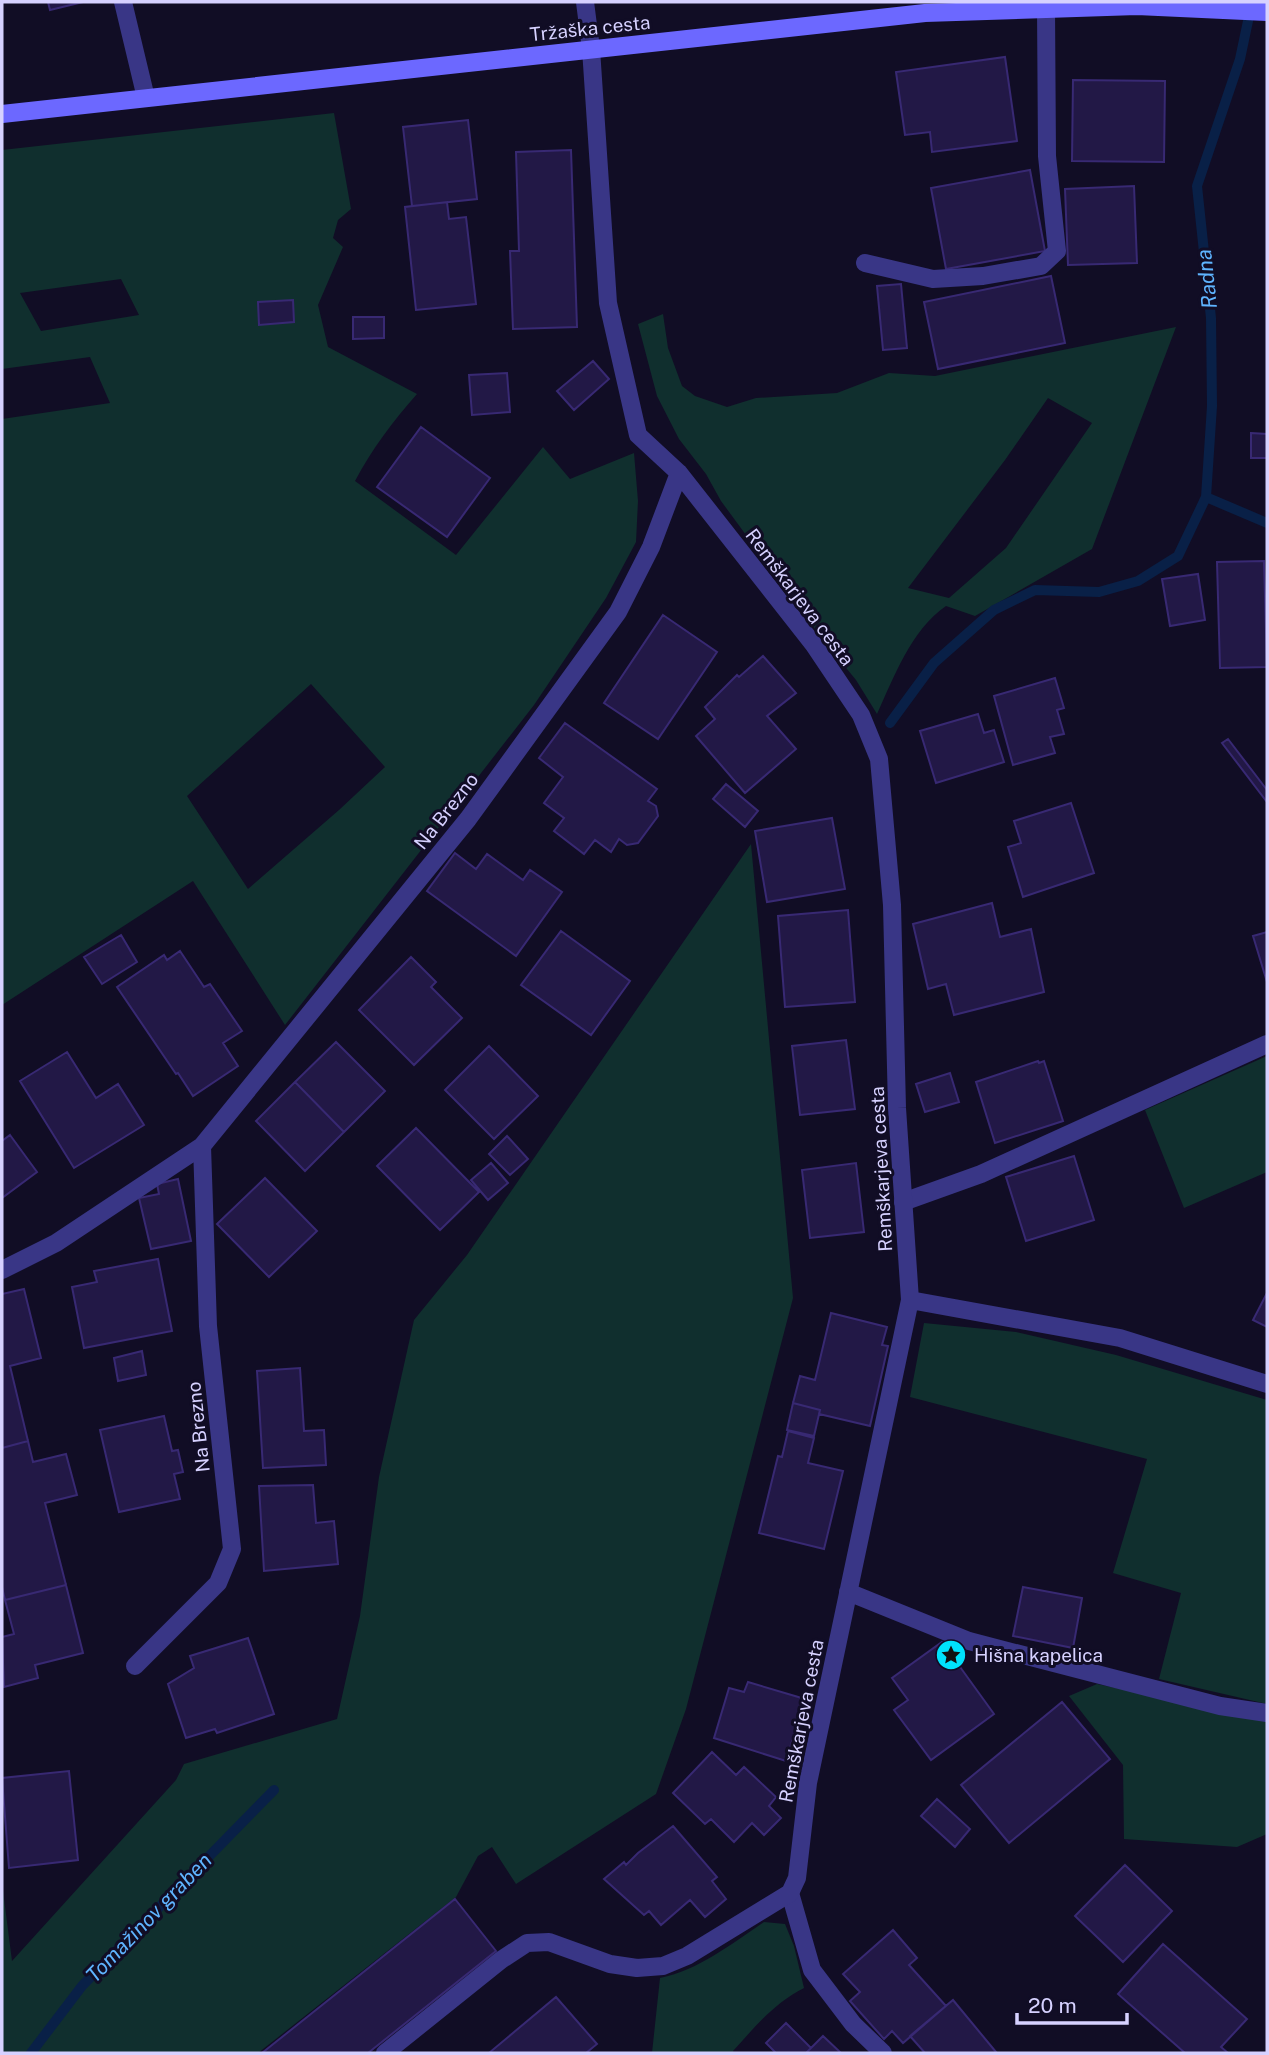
<svg xmlns="http://www.w3.org/2000/svg" width="1269" height="2055" font-family="'Public Sans',sans-serif">
<style>
.green{fill:#102f2e;fill-rule:evenodd}
.lines{fill:none;stroke-linecap:round;stroke-linejoin:round}
.stream{stroke:#092047;stroke-width:10}
.building{fill:#221846;stroke:#382973;stroke-width:2}
.lane{stroke:#393686;stroke-width:18}
.street{stroke:#393686;stroke-width:18}
.secondary{stroke:#6c68ff;stroke-width:18}
.labels{text-anchor:middle;stroke-width:6;stroke-linejoin:round;paint-order:stroke}
.street-label{font-size:19px;fill:#d6d1ff;stroke:#110d25}
.poi-label{font-size:19px;fill:#d6d1ff;stroke:#110d25;text-anchor:start}
.water-label{font-size:21px;font-style:italic;fill:#5fb4ff;stroke:#110d25}
</style>
<rect width="100%" height="100%" fill="#110d25"/>
<!-- green -->
<path class="green" d="M334,113L351,209L338,220L333,238L343,247L318,305L328,347L417,394C393,421 372,449 355,481L456,555L543,447L570,479L634,453L638,501L636,542L606,598L534,705L285,1025L193,881L2,1005V419L110,403L90,357L2,369V150ZM121,279L139,315L41,331L20,293ZM311,684L385,767L339,810L248,889L187,796Z
M663,314L668,348L682,386L695,396L727,407L756,398L837,393L889,373L935,376L1176,327L1092,549L975,616L946,606C911,630 894,677 877,714L856,680L824,641L721,501L706,474L679,439L657,396L638,324ZM1048,398L1092,423L1006,548L949,598L908,588L1005,460Z
M751,844L793,1298L686,1709L656,1794L516,1884L492,1847L478,1856L456,1897L258,2053H2V1883L12,1961L176,1780L184,1764L337,1719L360,1616L379,1477L414,1320L467,1255Z
M1267,1056V1172L1184,1208L1145,1110Z
M924,1323L1016,1332L1116,1355L1267,1400V1704L1159,1679L1181,1593L1113,1573L1147,1459L910,1397Z
M1097,1684L1267,1720V1834L1237,1847L1124,1839L1123,1765L1069,1696Z
M764,1922L785,1924L794,1946L804,1988C774,2003 755,2027 733,2051L734,2053H652L660,1978C699,1970 731,1944 764,1922Z"/>
<g class="lines">
<!-- stream -->
<path class="stream" d="M1252,2L1240,59L1197,186L1211,318L1212,406L1206,497L1267,523
M890,723L934,663L994,610L1035,590L1099,592L1138,581L1178,556L1206,497
M31,2053L82,1986L274,1790"/>
</g>
<!-- building -->
<path class="building" d="M48,2H83L50,10Z
M1005,57L1017,141L932,152L930,132L905,135L896,72Z
M1073,80L1165,81L1164,162L1072,161Z
M468,120L477,199L412,206L403,127Z
M571,150L577,327L513,329L510,251H519L516,152Z
M1030,170L1045,251L946,269L931,188Z
M1134,186L1137,263L1068,265L1065,189Z
M447,202L449,219L466,217L476,304L416,310L405,207Z
M1051,276L1065,343L938,369L924,302Z
M901,284L907,348L883,350L877,286Z
M293,300L294,322L259,325L258,302Z
M353,317H384V338L353,339Z
M593,361L609,379L574,410L557,391Z
M507,373L510,412L472,415L469,375Z
M421,427L490,478L447,537L377,487Z
M1251,433L1267,434V458H1251Z
M1264,561L1267,667L1220,668L1217,562Z
M1198,574L1205,620L1170,626L1162,579Z
M663,615L717,652L658,739L604,703Z
M763,656L796,693L767,716L796,749L745,793L696,736L715,719L705,707L737,675L739,677Z
M1055,678L1064,708L1057,710L1064,734L1050,737L1055,753L1013,765L994,696Z
M978,714L984,733L994,730L1004,762L936,783L920,731Z
M565,723L657,789L648,801L656,806L658,816L638,843L627,845L619,839L611,852L595,840L584,854L554,831L564,818L544,803L563,777L539,758Z
M1228,739L1267,790V802L1222,743Z
M726,784L758,811L745,827L713,799Z
M1071,803L1094,873L1023,897L1008,847L1021,843L1014,821Z
M832,818L845,889L767,902L755,831Z
M455,853L476,869L487,854L523,880L530,870L562,892L516,956L427,891Z
M992,903L1000,937L1031,929L1044,992L954,1015L946,984L928,989L913,924Z
M848,910L855,1002L785,1007L778,916Z
M561,931L630,981L591,1035L521,985Z
M1267,932V982L1253,936Z
M121,935L137,962L102,984L84,957Z
M180,951L204,987L210,984L242,1031L223,1043L238,1066L193,1096L178,1073L176,1074L117,987L164,955L167,960Z
M411,957L436,982L431,987L462,1018L414,1065L359,1010Z
M846,1040L855,1109L800,1115L792,1046Z
M336,1042L385,1091L344,1132L295,1082Z
M489,1046L538,1096L494,1139L445,1090Z
M67,1052L96,1098L118,1084L144,1125L74,1168L20,1081Z
M1038,1061L1039,1063L1044,1061L1063,1121L995,1143L976,1082Z
M950,1073L959,1102L925,1112L916,1084Z
M295,1082L344,1132L305,1171L256,1121Z
M416,1128L479,1192L440,1230L377,1166Z
M10,1135L37,1172L2,1198V1141Z
M507,1136L528,1159L510,1175L489,1154Z
M1074,1156L1094,1220L1026,1241L1006,1177Z
M491,1163L508,1183L488,1200L471,1180Z
M856,1163L864,1232L810,1238L802,1170Z
M265,1178L317,1231L269,1277L217,1224Z
M178,1179L191,1241L151,1249L139,1198L159,1194L157,1184Z
M158,1259L172,1331L84,1348L72,1287L97,1282L94,1271Z
M24,1289L41,1358L10,1366L28,1441L2,1448V1294Z
M1267,1293V1327L1253,1320Z
M831,1313L887,1327L882,1345L888,1346L870,1426L819,1414L820,1410L793,1403L800,1376L815,1380Z
M142,1351L146,1375L118,1381L114,1358Z
M300,1368L304,1431L324,1430L326,1465L263,1468L257,1371Z
M793,1403L820,1410L814,1436L787,1430Z
M164,1416L172,1451L178,1450L183,1472L174,1474L180,1499L119,1512L100,1430Z
M788,1431L814,1438L808,1463L843,1471L824,1549L759,1533L778,1456L782,1457Z
M28,1441L33,1462L66,1454L77,1495L45,1503L66,1585L5,1600L2,1587V1448Z
M313,1485L316,1523L334,1521L338,1564L264,1571L259,1486Z
M66,1585L83,1653L35,1665L38,1678L4,1687L2,1637L14,1634L5,1600Z
M1023,1587L1082,1598L1073,1648L1013,1636Z
M248,1638L274,1714L217,1733L215,1729L186,1738L168,1684L194,1668L190,1656Z
M942,1642L994,1714L931,1760L894,1710L908,1700L892,1678Z
M748,1682L805,1699L786,1761L714,1738L729,1688L744,1692Z
M1062,1702L1110,1759L1009,1843L961,1785Z
M712,1752L736,1775L744,1767L776,1797L769,1806L781,1818L764,1835L752,1823L734,1842L711,1819L705,1824L673,1793Z
M69,1771L78,1860L9,1868L2,1778Z
M937,1799L970,1829L955,1847L921,1816Z
M673,1826L717,1877L712,1881L726,1899L705,1917L690,1900L661,1925L649,1911L644,1915L604,1879L624,1862L626,1865L638,1853Z
M1125,1865L1172,1911L1123,1962L1075,1916Z
M455,1899L496,1951L368,2053H262Z
M893,1930L917,1958L909,1965L946,2006L903,2043L892,2031L884,2039L850,2001L860,1992L843,1974Z
M1163,1944L1247,2019L1221,2047L1228,2053H1185L1118,1994Z
M556,1997L597,2044L586,2053H489Z
M953,2000L996,2052L994,2053H925L910,2036Z
M786,2023L811,2048L806,2053H776L766,2043Z
M823,2036L841,2053H806Z"/>
<g class="lines">
<!-- lane -->
<path class="lane" d="M123,2L146,98
M585,2L591,49
M903,1202L981,1174L1267,1044
M790,1893L812,1970L853,2024L883,2053"/>
<!-- street -->
<path class="street" d="M865,263L933,279L983,276L1041,266L1057,251L1047,156L1046,8
M2,1270L56,1243L202,1146L468,819L618,612L651,547L679,473
M910,1300L1120,1338L1267,1384
M848,1592L969,1641L1220,1706L1267,1713
M135,1666L218,1583L232,1549L208,1326L202,1146
M385,2053L501,1960L527,1943L549,1942L610,1964L637,1968L663,1966L687,1956L790,1893L797,1878L808,1783L910,1300L897,1108L892,905L879,759L861,715L814,645L679,473L638,435L608,303L591,49"/>
<!-- secondary -->
<path class="secondary" d="M2,114L925,13L1137,6L1267,12"/>
</g>
<!-- icons -->
<defs>
<g id="sight-disc" transform="scale(1.575)"><circle r="9.5" fill="#00e2fc" stroke="#110d25"/><path d="M0-6L1.8-2.2L6-1.7L2.9 1.2L3.7 5.4L0 3.3L-3.7 5.4L-2.9 1.2L-6-1.7L-1.8-2.2Z" fill="#111"/></g>
</defs>
<g fill-rule="evenodd">
<use href="#sight-disc" x="951" y="1655"/>
</g>
<g class="labels">
<!-- street labels -->
<g class="street-label">
<text transform="translate(590 28) rotate(-6)" y="7">Tržaška cesta</text>
<text transform="translate(800 597) rotate(53)" y="7">Remškarjeva cesta</text>
<text transform="translate(446 811) rotate(-52)" y="7">Na Brezno</text>
<text transform="translate(881 1169) rotate(-93)" y="7">Remškarjeva cesta</text>
<text transform="translate(198 1427) rotate(-96)" y="7">Na Brezno</text>
<text transform="translate(801 1721) rotate(-79)" y="7">Remškarjeva cesta</text>
</g>
<!-- poi labels -->
<g class="poi-label">
<text x="974" y="1662">Hišna kapelica</text>
</g>
<!-- water labels -->
<g class="water-label">
<text transform="translate(1207 279) rotate(-96)" y="7">Radna</text>
<text transform="translate(149 1918) rotate(-46)" y="7">Tomažinov graben</text>
</g>
</g>
<!-- border -->
<rect width="1269" height="2055" fill="none" stroke="#d6d1ff" stroke-width="7"/>
<!-- scale -->
<path d="M1017 2013v10h110v-10" fill="none" stroke="#d6d1ff" stroke-width="3.5"/>
<text x="1028" y="2013" font-size="21" fill="#d6d1ff" stroke="#110d25" stroke-width="5" paint-order="stroke">20 m</text>
</svg>
